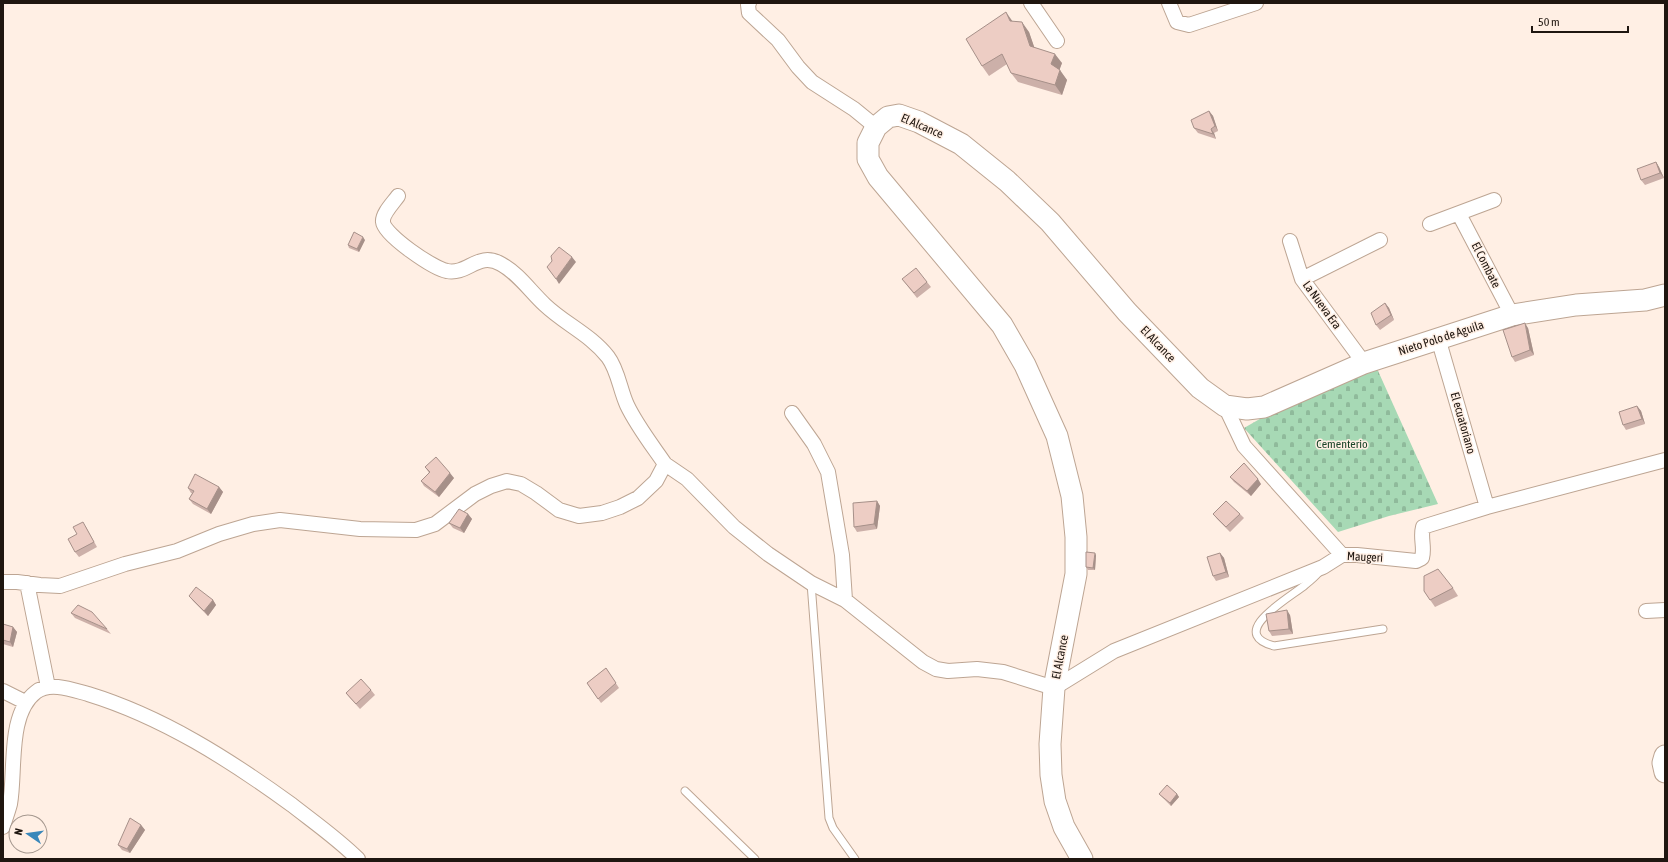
<svg xmlns="http://www.w3.org/2000/svg" width="1668" height="862" font-family="'Asap Condensed',sans-serif">
<style>
.cemetery{fill:url(#cemetery-stones)}
.lines{fill:none;stroke-linecap:round;stroke-linejoin:round}
.lane-casing{stroke:#bda593;stroke-width:9}
.street-casing{stroke:#bda593;stroke-width:16}
.secondary-casing{stroke:#bda593;stroke-width:23}
.lane{stroke:#fff;stroke-width:7}
.street{stroke:#fff;stroke-width:14}
.secondary{stroke:#fff;stroke-width:21}
.wall{fill:#ccb0a9}
.shaded-wall{fill:#a69089}
.building{fill:#edcdc4;stroke:#a69089}
.labels{text-anchor:middle;stroke-width:3;stroke-linejoin:round;paint-order:stroke}
.street-label{font-size:12px;fill:#1f1610;stroke:#ffefe4}
.park-label{font-size:12px;fill:#184428;stroke:#ffefe4}
</style>
<defs>
<pattern id="cemetery-stones" width="16" height="16" patternUnits="userSpaceOnUse"><rect width="16" height="16" fill="#a7d9b5"/><path d="M2 7V4a2 2 0 0 1 4 0v3zM10 15v-3a2 2 0 0 1 4 0v3z" fill="#8fba9b"/></pattern>
</defs>
<rect width="100%" height="100%" fill="#ffefe4"/>
<!-- cemetery -->
<path class="cemetery" d="M1374,362L1438,504L1389,516L1338,532L1244,428L1310,390Z"/>
<g class="lines">
<!-- lane casing -->
<g class="lane-casing">
<path id="lane" d="M1319,572C1315,577 1310,581 1305,585C1291,597 1225,633 1274,646L1383,629
M811,583L829,818L833,828L855,859
M685,791L755,859"/>
</g>
<!-- street casing -->
<g class="street-casing">
<path id="street" d="M749,3L748,5L749,13L778,40L798,67L812,82L854,109L876,127
M1031,3L1057,41
M1169,3L1177,22L1189,25L1256,3
M398,196C393,203 382,214 383,222C384,235 434,269 447,271C468,275 478,251 501,264C519,274 530,291 545,305C565,324 591,335 608,357C618,370 620,390 627,405C637,426 652,445 665,464
M1459,214L1512,315
M1430,224L1494,200
M1290,241L1302,279L1364,363
M1302,279L1380,240
M1438,338L1487,507
M1225,406L1244,446L1342,555
M792,413L814,444L828,472L842,555L845,600
M3,582H17L40,585L60,586L125,564L177,551L219,534L253,524L280,520L360,529L416,530L435,524L475,494L491,486L507,481L521,484L536,493L559,510L579,516L602,513L620,507L638,498L656,481L665,464L687,479L734,527L768,554L811,583L845,600L923,662L936,669L948,671L977,669L1003,672L1054,688L1114,651L1323,567L1342,555H1357L1416,561L1422,558C1425,547 1420,538 1423,527L1429,525L1487,507L1665,460
M27,583L48,687
M1646,611L1665,610
M3,691L25,702
M3,827C5,819 8,812 10,804C16,771 7,714 36,692C50,681 73,690 88,694C163,717 230,760 292,805C315,823 338,839 358,859"/>
</g>
<!-- secondary casing -->
<g class="secondary-casing">
<path id="secondary" d="M1665,756L1663,763L1665,772
M1082,859L1064,827L1055,801L1051,775L1050,744L1054,688L1076,574V537L1072,496L1057,436L1025,365L1002,325L878,177L868,159V143L876,127L888,117L899,115L919,122L961,144L1007,181L1050,222L1127,312L1200,388L1225,406L1247,409L1264,407L1364,363L1512,315L1576,305L1645,300L1665,295"/>
</g>
<!-- lane -->
<use href="#lane" class="lane"/>
<!-- street -->
<use href="#street" class="street"/>
<!-- secondary -->
<use href="#secondary" class="secondary"/>
</g>
<!-- wall -->
<path class="wall" d="M1013,22L1029,32L1034,47L1062,63L1059,70L1067,80L1062,95L1018,82L1011,73L1007,64L989,76L982,66Z
M1209,111L1213,116L1218,131L1214,133L1216,139L1198,133L1194,128Z
M1656,162L1659,167L1664,178L1645,185L1641,180Z
M365,240L359,252L349,248L348,245Z
M902,279L927,282L931,287L917,298Z
M1385,303L1389,308L1394,320L1380,330L1376,325Z
M1528,328L1534,355L1515,362L1512,357Z
M1637,406L1641,411L1645,424L1626,430L1623,425Z
M425,467L454,478L439,497L424,486L421,481L429,473Z
M1230,477L1261,484L1251,496L1234,482Z
M219,487L223,492L211,514L193,504L189,499L192,493H191L188,488Z
M877,501L880,506L877,529L857,532L854,527Z
M468,514L472,519L464,533L453,528L449,523Z
M1213,514H1240L1244,518L1230,532L1217,519Z
M86,527L97,547L79,557L75,552Z
M1220,553L1224,558L1229,577L1216,581L1213,576Z
M1096,555L1095,570H1088L1086,567Z
M1453,588L1458,596L1435,607L1424,591Z
M189,596L213,600L216,605L208,616L193,601Z
M71,613L107,629L111,634L75,618Z
M1290,615L1293,634L1272,636L1269,631Z
M3,624L13,627L17,632L13,647L3,644Z
M606,668L619,688L601,703L587,683Z
M371,690L375,695L360,709L350,698L346,693Z
M1159,794H1177L1179,797L1171,806Z
M141,825L145,830L130,853L122,850L118,845Z"/>
<!-- shaded-wall -->
<path class="shaded-wall" d="M1006,12L1013,22L1010,21Z
M1022,22L1029,32L1037,55L1030,46Z
M1055,54L1062,63L1058,74L1051,64Z
M1060,70L1067,80L1062,95L1055,85Z
M1209,111L1213,116L1218,131L1215,126Z
M1211,129L1214,133L1216,139L1213,134Z
M1656,162L1659,167L1664,178L1660,173Z
M363,237L365,240L359,252L357,249Z
M572,257L576,262L559,284L556,279Z
M1385,303L1389,308L1394,320L1391,315Z
M1525,323L1528,328L1534,355L1530,350Z
M1637,406L1641,411L1645,424L1642,419Z
M450,473L454,478L439,497L435,492Z
M1258,479L1261,484L1251,496L1247,491Z
M219,487L223,492L211,514L207,509Z
M877,501L880,506L877,529L874,524Z
M468,514L472,519L464,533L460,528Z
M1095,553L1096,555L1095,570L1093,568Z
M1220,553L1224,558L1229,577L1226,572Z
M213,600L216,605L208,616L204,611Z
M1287,610L1290,615L1293,634L1289,629Z
M13,627L17,632L13,647L10,642Z
M1177,794L1179,797L1171,806L1170,803Z
M141,825L145,830L130,853L127,849Z"/>
<!-- building -->
<path class="building" d="M1006,12L1010,21L1022,22L1030,46L1055,54L1051,64L1060,70L1055,85L1011,73L1002,54L982,66L966,39Z
M1209,111L1215,126L1211,129L1213,134L1194,128L1191,120Z
M1656,162L1660,173L1641,180L1637,169Z
M354,232L363,237L357,249L348,245Z
M559,247L572,257L556,279L547,267L552,261L551,256Z
M916,268L927,282L914,293L902,279Z
M1385,303L1391,315L1376,325L1371,313Z
M1525,323L1530,350L1512,357L1503,330Z
M1637,406L1642,419L1623,425L1619,412Z
M436,457L450,473L435,492L421,481L430,472L425,467Z
M1244,463L1258,479L1247,491L1230,477Z
M195,474L219,487L207,509L189,499L194,491L188,488Z
M877,501L874,524L854,527L853,503Z
M1226,501L1240,514L1226,527L1213,514Z
M459,509L468,514L460,528L449,523Z
M83,522L94,542L75,552L68,539L77,534L73,527Z
M1086,552L1095,553L1093,568L1086,567Z
M1220,553L1226,572L1213,576L1207,557Z
M1438,569L1453,588L1430,600L1424,591V576Z
M196,587L213,600L204,611L189,596Z
M78,605L92,612L107,629L71,613Z
M1287,610L1289,629L1269,631L1266,614Z
M3,624L13,627L10,642L3,640Z
M606,668L616,683L598,699L587,683Z
M361,679L371,690L356,704L346,693Z
M1167,785L1177,794L1170,803L1159,794Z
M130,818L141,825L127,849L118,845Z"/>
<g class="labels">
<!-- street labels -->
<g class="street-label">
<text transform="translate(922 126) rotate(23)" y="4">El Alcance</text>
<text transform="translate(1486 265) rotate(63)" y="4">El Combate</text>
<text transform="translate(1322 305) rotate(54)" y="4">La Nueva Era</text>
<text transform="translate(1441 338) rotate(-18)" y="4">Nieto Polo de Aguila</text>
<text transform="translate(1158 344) rotate(46)" y="4">El Alcance</text>
<text transform="translate(1463 423) rotate(74)" y="4">El ecuatoriano</text>
<text transform="translate(1365 557) rotate(3)" y="4">Maugeri</text>
<text transform="translate(1060 657) rotate(-79)" y="4">El Alcance</text>
</g>
<!-- park labels -->
<g class="park-label">
<text x="1342" y="448">Cementerio</text>
</g>
</g>
<!-- border -->
<rect width="1668" height="862" fill="none" stroke="#1f1610" stroke-width="8"/>
<!-- north arrow -->
<g transform="translate(28 834) rotate(283)"><circle r="19" fill="#ffefe4" stroke="#a5988f"/>
<path d="M0-3L7 15L0 10L-7 15Z" fill="#3987ba"/>
<text y="-6" font-size="11" font-weight="bold" text-anchor="middle" fill="#1f1610">N</text>
</g>
<!-- scale -->
<path d="M1532 26v6h96v-6" fill="none" stroke="#1f1610" stroke-width="2"/>
<text x="1538" y="26" font-size="12" fill="#1f1610" stroke="#ffefe4" stroke-width="3" paint-order="stroke">50 m</text>
</svg>
